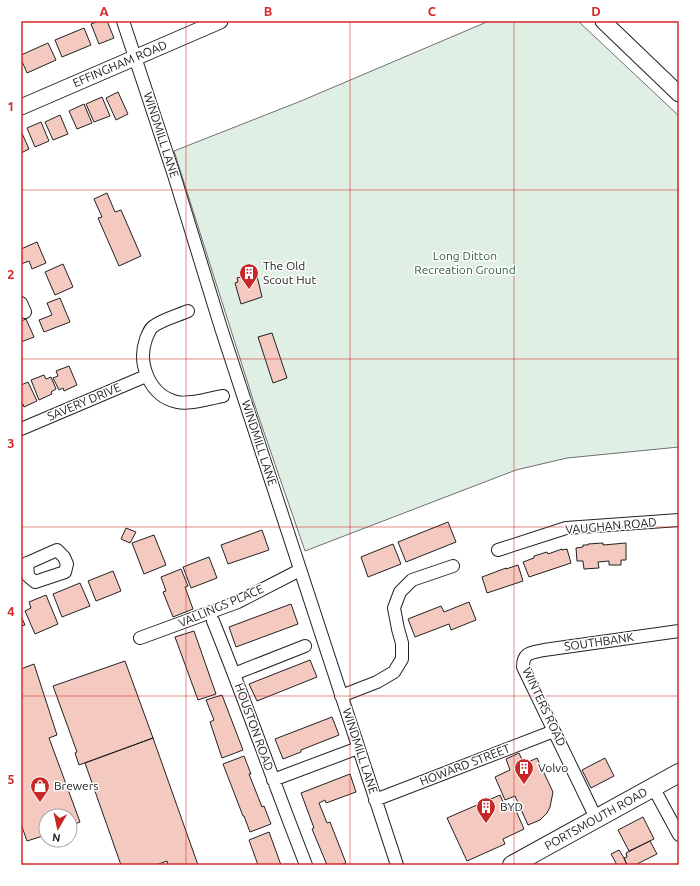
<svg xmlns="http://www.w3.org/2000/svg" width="700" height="886" font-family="Ubuntu,sans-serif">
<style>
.green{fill:#e0efe3;stroke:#6f6f6f}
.building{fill:#f3c9c0;stroke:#222}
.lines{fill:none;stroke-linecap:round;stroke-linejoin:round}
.minor-casing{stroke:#222;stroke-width:14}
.tertiary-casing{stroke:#222;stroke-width:17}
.primary-casing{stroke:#222;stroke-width:20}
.minor{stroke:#fff;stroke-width:12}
.tertiary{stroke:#fff;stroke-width:15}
.primary{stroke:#fff;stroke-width:18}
.grid{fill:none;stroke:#d62828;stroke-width:1;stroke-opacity:0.55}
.labels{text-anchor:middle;stroke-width:3;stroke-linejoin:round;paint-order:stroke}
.street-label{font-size:12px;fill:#222;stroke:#fff}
.park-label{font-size:12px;fill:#2f5e38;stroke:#fff}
.poi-label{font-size:12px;fill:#222;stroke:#fff;text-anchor:start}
.neatline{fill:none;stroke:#d62828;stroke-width:1.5}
.grid-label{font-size:13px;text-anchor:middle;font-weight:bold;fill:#d62828}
</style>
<rect width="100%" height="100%" fill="#fff"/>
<!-- green -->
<path class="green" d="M489,21H578L679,116V447L567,458L516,470L305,551L257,412L174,151L301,101Z"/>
<!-- building -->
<path class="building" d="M99,21H107L114,38L99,44L91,24Z
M84,28L91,45L62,57L55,40Z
M48,43L56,60L27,73L21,59V55Z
M118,92L128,114L116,120L106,98Z
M102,97L110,116L94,122L86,104Z
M84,104L92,123L77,129L69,111Z
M60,115L68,134L53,140L45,122Z
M41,122L49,141L35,147L27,128Z
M21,131L29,149L21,153Z
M107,193L115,212L121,210L141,256L119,266L98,218L102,217L94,199Z
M37,242L46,263L32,269L29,261L21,264V249Z
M63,264L73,287L55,295L45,272Z
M256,272L262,297L241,304L235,283L238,282L237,278Z
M60,298L70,322L44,332L39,320L52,315L47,303Z
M26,319L34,337L21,342V321Z
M272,333L287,378L273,383L258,337Z
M69,366L77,385L64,391L63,388L59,390L53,378L58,376L56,371Z
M44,375L46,379L51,377L56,389L51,392L52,394L39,400L31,380Z
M28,382L37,401L24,407L23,404L21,405V385Z
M448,522L456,542L406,562L398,542Z
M126,528L136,532L130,543L121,539Z
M262,530L269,550L228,564L221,545Z
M154,535L166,565L144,574L132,543Z
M603,543V545L626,543V560H621V565H609V561L598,562L599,568L584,569L583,561H577L576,548L583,547V545H588V544Z
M393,544L401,564L368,577L361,557Z
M562,549V550L567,549L571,563L529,577L523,562L534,558V556L547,552L548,554Z
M209,557L217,578L191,588L183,567Z
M518,565L523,581L487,593L482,577L506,568V569Z
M181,569L188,586L185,587L193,609L173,617L163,592L166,591L161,577Z
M113,571L121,591L96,601L88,581Z
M80,583L90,606L62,617L53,594Z
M46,595L58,624L35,634L25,611L31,608L29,602Z
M469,602L476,620L451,630L449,624L415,637L408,619L441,606L444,612Z
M291,604L298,624L236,647L229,627Z
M21,616L25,625L21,626Z
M194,631L216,694L198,700L175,637Z
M310,660L317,677L257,701L249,684Z
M125,661L153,738L79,765L75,753L77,752L53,686Z
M34,664L57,735L49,738L80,822L70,826V816H46V835L27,841L21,824V669Z
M222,695L243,750L222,758L210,722L214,720L206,700Z
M332,717L339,735L301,750V752L283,759L275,739Z
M153,738L198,865H168L167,861L156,865H121L85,763Z
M519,753L524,764L537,758L553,792L550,807L547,813L540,820L528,825L515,796L505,800L495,777L510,770L506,759Z
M244,756L251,774H249L262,807L264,806L271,824L250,832L244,816H243L223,764Z
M605,758L614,776L591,788L582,770Z
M350,774L356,792L326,803L325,800L319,803L327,823L330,822L346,863L340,865H327L312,829L314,828L301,793Z
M500,795L506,809L514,806L524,829L503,839L505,844L467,861L447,818Z
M643,817L654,839L629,851L618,830Z
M269,832L281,865H258L249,840Z
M650,841L657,854L635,865H627L624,858L627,857L626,853Z
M619,850L624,858L627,865H617L611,854Z"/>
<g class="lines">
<!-- minor casing -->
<g class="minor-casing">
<path id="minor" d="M123,21L174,175L221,328L397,865
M21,303L25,312
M188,311C179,315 161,320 154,326C150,328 148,334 146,339C137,364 150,396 177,402C190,405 210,398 223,396
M21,429L146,376
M498,550L566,528L679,520
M21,566L57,550L64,557L67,564L65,572L35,582L28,576L27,563
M213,621C246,702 274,784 306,865
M140,638L238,602L300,570
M234,674L305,646
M341,696L377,682L394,672L402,659V643L398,629L394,608L400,592L412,580L453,566
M273,780L358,748
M653,787L679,835
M375,800L554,731
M596,818L523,667C523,652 531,653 544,650L679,631"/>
</g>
<!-- tertiary casing -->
<g class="tertiary-casing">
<path id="tertiary" d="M603,21L679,94
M21,107L220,21"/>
</g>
<!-- primary casing -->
<g class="primary-casing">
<path id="primary" d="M512,865L679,773"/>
</g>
<!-- minor -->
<use href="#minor" class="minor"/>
<!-- tertiary -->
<use href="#tertiary" class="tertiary"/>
<!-- primary -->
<use href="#primary" class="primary"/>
</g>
<!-- grid -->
<path class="grid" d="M186,21V865M350,21V865M514,21V865M21,190H679M21,359H679M21,527H679M21,696H679"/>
<!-- icons -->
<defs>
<g id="building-pin" transform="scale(1)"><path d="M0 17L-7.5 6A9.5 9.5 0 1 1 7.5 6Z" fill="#c62828" stroke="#fff"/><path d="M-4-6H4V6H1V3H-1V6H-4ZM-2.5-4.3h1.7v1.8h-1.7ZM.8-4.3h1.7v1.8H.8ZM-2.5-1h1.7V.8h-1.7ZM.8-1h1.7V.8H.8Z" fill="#fff"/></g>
<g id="shop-pin" transform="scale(1)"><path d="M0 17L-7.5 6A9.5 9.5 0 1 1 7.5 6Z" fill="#c62828" stroke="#fff"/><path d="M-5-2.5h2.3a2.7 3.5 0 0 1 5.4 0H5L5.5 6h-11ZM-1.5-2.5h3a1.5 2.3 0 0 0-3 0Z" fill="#fff"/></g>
</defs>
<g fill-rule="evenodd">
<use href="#building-pin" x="249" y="273"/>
<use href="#building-pin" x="524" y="768"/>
<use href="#shop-pin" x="40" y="786"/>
<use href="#building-pin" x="486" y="807"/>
</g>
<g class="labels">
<!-- street labels -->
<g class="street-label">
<text transform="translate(120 64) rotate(-23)" y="4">EFFINGHAM ROAD</text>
<text transform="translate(161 135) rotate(72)" y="4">WINDMILL LANE</text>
<text transform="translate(84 402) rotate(-23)" y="4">SAVERY DRIVE</text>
<text transform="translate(259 443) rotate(72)" y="4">WINDMILL LANE</text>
<text transform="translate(611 526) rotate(-5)" y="4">VAUGHAN ROAD</text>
<text transform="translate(221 606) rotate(-23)" y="4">VALLINGS PLACE</text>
<text transform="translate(599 642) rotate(-8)" y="4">SOUTHBANK</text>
<text transform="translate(544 707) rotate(65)" y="4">WINTERS ROAD</text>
<text transform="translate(254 727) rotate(70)" y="4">HOUSTON ROAD</text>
<text transform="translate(360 751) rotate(72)" y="4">WINDMILL LANE</text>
<text transform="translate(465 765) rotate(-21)" y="4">HOWARD STREET</text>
<text transform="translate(596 819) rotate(-29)" y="4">PORTSMOUTH ROAD</text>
</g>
<!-- park labels -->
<g class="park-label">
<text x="465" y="260">Long Ditton<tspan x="465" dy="14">Recreation Ground</tspan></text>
</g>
<!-- poi labels -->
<g class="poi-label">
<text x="263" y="270">The Old<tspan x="263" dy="14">Scout Hut</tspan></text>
<text x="538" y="772">Volvo</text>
<text x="54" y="790">Brewers</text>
<text x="500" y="811">BYD</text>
</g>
</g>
<!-- border -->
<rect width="700" height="886" fill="none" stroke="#ffffff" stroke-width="44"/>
<!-- north arrow -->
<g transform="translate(58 828) rotate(189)"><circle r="19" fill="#ffffff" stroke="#a7a7a7"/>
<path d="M0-3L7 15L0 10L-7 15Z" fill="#c62828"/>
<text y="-6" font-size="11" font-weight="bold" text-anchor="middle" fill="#222222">N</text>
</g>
<rect x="22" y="22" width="656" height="842" class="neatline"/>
<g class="grid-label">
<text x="104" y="16">A</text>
<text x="268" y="16">B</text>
<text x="432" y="16">C</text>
<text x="596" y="16">D</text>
<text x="11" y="111">1</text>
<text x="11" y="279">2</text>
<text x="11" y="448">3</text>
<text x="11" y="616">4</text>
<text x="11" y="784">5</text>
</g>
</svg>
